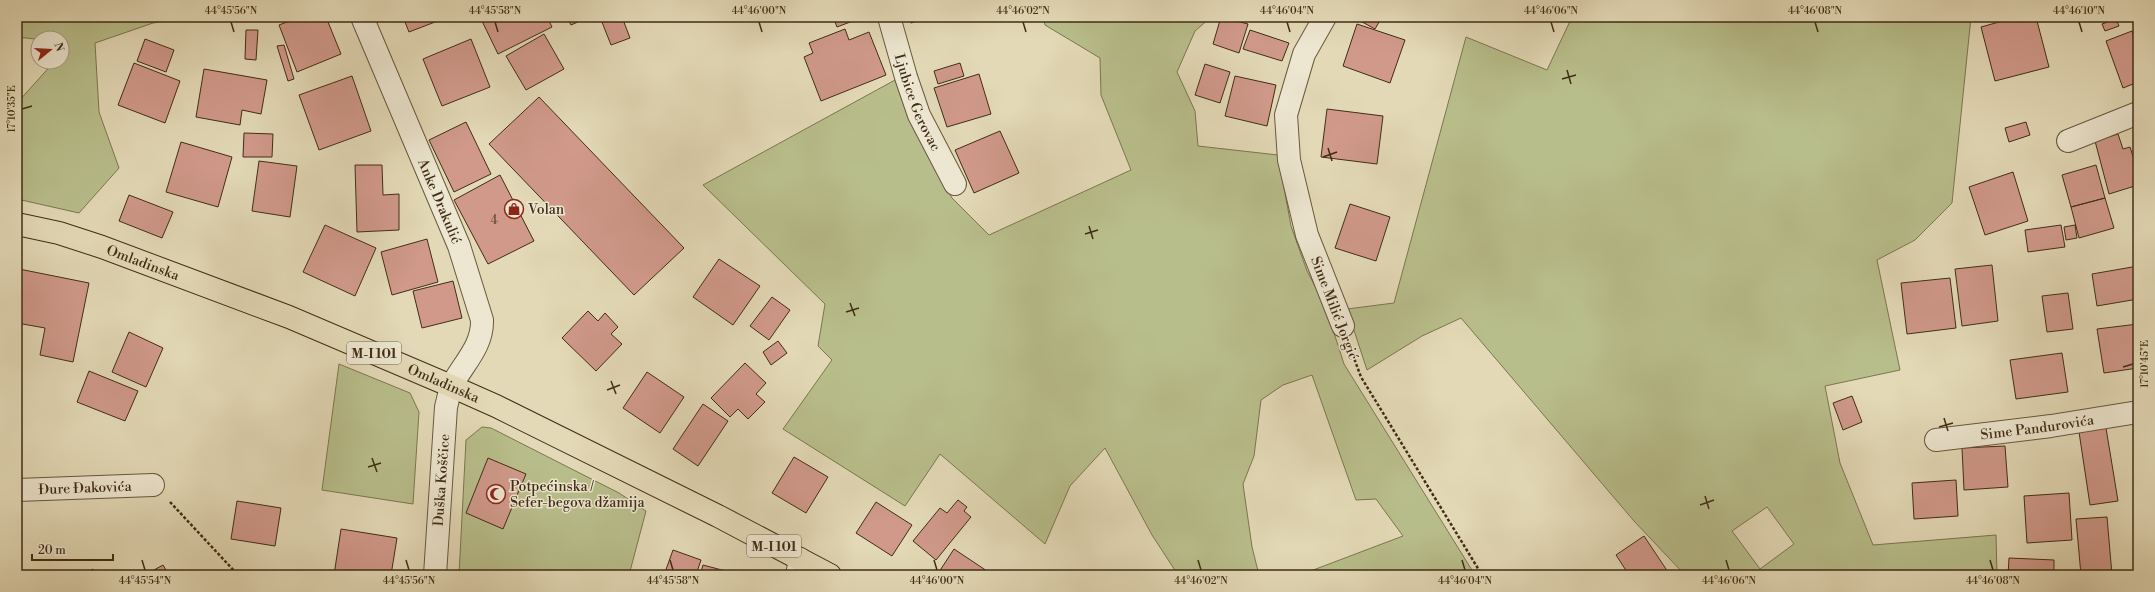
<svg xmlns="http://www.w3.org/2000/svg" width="2155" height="592" font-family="'Libre Bodoni',serif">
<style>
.green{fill:#b8be8b;stroke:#7c7650;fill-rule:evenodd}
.building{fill:#d0998a;stroke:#402d16}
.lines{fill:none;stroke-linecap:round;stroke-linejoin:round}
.minor-casing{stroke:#69583e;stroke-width:24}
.tertiary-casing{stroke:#69583e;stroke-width:24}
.primary-casing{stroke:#402d16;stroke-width:24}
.path{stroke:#402d16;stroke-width:2.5;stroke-dasharray:3 2;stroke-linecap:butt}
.minor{stroke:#ede6d0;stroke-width:22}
.tertiary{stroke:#ede6d0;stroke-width:22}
.primary{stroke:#e3d9b6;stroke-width:22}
.ticks{fill:none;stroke:#402d16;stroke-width:1.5}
.labels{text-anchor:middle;stroke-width:3;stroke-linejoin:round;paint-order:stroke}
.number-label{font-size:12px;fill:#644833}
.shield{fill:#ede6d0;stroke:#74644e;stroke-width:1}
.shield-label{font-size:13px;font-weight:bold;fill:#402d16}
.street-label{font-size:14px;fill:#402d16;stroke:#ede6d0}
.poi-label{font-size:14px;fill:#402d16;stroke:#ede6d0;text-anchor:start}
.neatline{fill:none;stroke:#402d16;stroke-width:1.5}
.ticks-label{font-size:10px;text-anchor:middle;fill:#402d16}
</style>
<rect width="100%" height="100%" fill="#e3d9b6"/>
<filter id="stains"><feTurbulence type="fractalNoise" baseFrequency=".005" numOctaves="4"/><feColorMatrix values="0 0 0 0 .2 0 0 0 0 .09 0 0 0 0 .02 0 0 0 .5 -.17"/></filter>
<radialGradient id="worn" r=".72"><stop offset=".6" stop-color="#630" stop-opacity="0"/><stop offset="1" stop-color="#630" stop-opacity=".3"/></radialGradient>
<!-- green -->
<path class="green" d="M17,17H189L153,23L95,43L99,112L119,168L79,213L17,199V103L54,62H62V38H38V41L35,39L17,37Z
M1043,17H1211L1195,31L1177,72L1195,111L1198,146L1278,155L1291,226L1307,271L1325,305L1344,364L1475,575H1300L1403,536L1376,499L1356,500L1312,375L1283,385L1261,400L1254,456L1243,484L1252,547L1259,575H1178L1152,535L1105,448L1070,486L1045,544L940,454L905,506L783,429L832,360L818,346L825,304L703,185L895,80L922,141L952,198L989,235L1131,170L1101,95L1100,58L1045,25Z
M1572,17H1971L1952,203L1915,240L1877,260L1900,370L1825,386L1840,463L1873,545L1996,535L1997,575H1685L1634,521L1461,318L1422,336L1367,370L1347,309L1394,303L1466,37L1547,70ZM1767,507L1794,544L1760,569L1732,531Z
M339,364L410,393L419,412L413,504L322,490Z
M482,427L491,428L619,493L646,511L629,575H459L466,440Z"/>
<!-- building -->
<path class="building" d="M300,17H326L341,54L297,72L279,25Z
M403,17H448L409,32Z
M490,17H547L552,27L498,54L482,21Z
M567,17H589L571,25Z
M600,17H622L630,38L611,45Z
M833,17H858V19L837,27Z
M909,17H928L911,23Z
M1221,17L1248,24L1239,53L1213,44Z
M1353,17H1382L1375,29Z
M2017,17H2036L2049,67L1995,81L1981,27Z
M2116,19L2119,26L2105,31L2102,24Z
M1357,24L1405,40L1390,83L1343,66Z
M845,29L849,40L869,32L886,75L821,101L804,57L813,53L809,43Z
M246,30H258L256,60L245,59Z
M1250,30L1289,43L1282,61L1243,49Z
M2132,31L2136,42L2138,41V82L2123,88L2106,41Z
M544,34L564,69L526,90L506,56Z
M145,39L174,50L166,72L137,61Z
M471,39L490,87L442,106L423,59Z
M284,45L294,79L288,81L277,46Z
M134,63L180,81L165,123L118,105Z
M960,63L964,76L938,84L934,71Z
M1205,64L1230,72L1220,103L1195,95Z
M204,69L267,80L261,114L242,110L240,125L196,117Z
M979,74L991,114L947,127L934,88Z
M352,76L371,131L319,150L299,95Z
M1235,76L1276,85L1267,126L1225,116Z
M539,97L684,248L634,295L489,144Z
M1327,109L1383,116L1377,164L1321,157Z
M466,122L491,174L454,192L429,140Z
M2026,122L2030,135L2009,142L2005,128Z
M1000,131L1019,173L974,193L955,150Z
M244,133L273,134L272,157H243Z
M2118,134L2123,149L2130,147L2138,172V185L2109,194L2095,141Z
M181,142L232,157L218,207L166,192Z
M259,161L297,166L290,217L252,211Z
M355,165H382L383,195L399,194V230L357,232Z
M2096,165L2105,198L2071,207L2062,175Z
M2013,172L2028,221L1985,235L1969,187Z
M500,175L534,241L488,264L454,200Z
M129,195L173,212L162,238L119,221Z
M2105,198L2114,228L2079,238L2071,207Z
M1350,204L1390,217L1376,261L1335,248Z
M325,225L376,248L355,296L303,272Z
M2061,225L2065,247L2028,252L2025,230Z
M2075,225L2077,238L2066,240L2064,227Z
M427,239L438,282L392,295L381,252Z
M719,259L760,286L733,325L693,297Z
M1992,265L1998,321L1962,326L1955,269Z
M2138,266V299L2097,306L2092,274Z
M19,269L89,283L73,362L40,355L45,328L17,323V279Z
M1950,278L1956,328L1907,334L1901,283Z
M453,281L462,318L422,328L413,291Z
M2068,293L2073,329L2047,332L2042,296Z
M772,297L790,310L769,340L750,326Z
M588,311L598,321L605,313L618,327L611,334L622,344L596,371L562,338Z
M2138,324V368L2104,373L2097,329Z
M129,332L163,348L146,387L112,372Z
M778,341L787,353L771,365L763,352Z
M2062,353L2068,392L2016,399L2010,360Z
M745,363L766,383L756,394L765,402L748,419L738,409L730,417L711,398Z
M89,371L138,391L125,421L77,402Z
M647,372L684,397L660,433L623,408Z
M17,392H20L17,414Z
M1852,396L1862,422L1843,430L1833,403Z
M703,404L728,421L698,466L673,449Z
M2106,428L2118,501L2090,505L2079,432Z
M2005,446L2008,487L1964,490L1962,448Z
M794,457L828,477L806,513L772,493Z
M488,458L526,474L503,529L466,513Z
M1956,480L1958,516L1914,519L1912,483Z
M2069,493L2072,540L2027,543L2024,496Z
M958,500L967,507L964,511L971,517L936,560L913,541L940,508L947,513Z
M237,501L281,508L275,546L231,539Z
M876,502L912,525L892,556L856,533Z
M2107,517L2112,575H2081L2076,519Z
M341,529L397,538L391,575H334Z
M1644,536L1670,575H1629L1616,555Z
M954,549L993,575H937Z
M673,550L701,560L696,575H664Z
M2009,558L2054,560V575H2008Z
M163,565L169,575H145Z
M703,565L737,574V575H700Z
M93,569L96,575H83Z"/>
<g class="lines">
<!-- minor casing -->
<g class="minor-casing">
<g id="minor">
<path id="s1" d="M362,17L459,246L482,320C483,346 463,364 452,385C449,392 448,400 446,407L435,575"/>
<path id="s2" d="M889,17L906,77L919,115L955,184"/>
<path d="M1325,17L1304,54L1286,115L1289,160L1307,235L1343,326"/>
<path d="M2068,141L2138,113"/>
<path id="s3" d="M1936,440L2051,426L2138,412"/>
<path id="s4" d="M17,490L153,485"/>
</g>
</g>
<!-- tertiary casing -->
<g class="tertiary-casing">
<path id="tertiary" d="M797,575L800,559"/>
</g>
<!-- primary casing -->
<g class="primary-casing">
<g id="primary">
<path id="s5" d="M17,224L59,233L102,247L289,317L451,386L496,406L718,516L830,575"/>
</g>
</g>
<!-- path -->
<path class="path" d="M1351,350L1361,377L1482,575
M170,502L238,575"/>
<!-- minor -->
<use href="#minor" class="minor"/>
<!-- tertiary -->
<use href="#tertiary" class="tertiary"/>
<!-- primary -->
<use href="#primary" class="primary"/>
</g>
<!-- ticks -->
<path class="ticks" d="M231,22L234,32M495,22L498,32M759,22L762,32M1023,22L1026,32M1287,22L1290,32M1551,22L1554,32M1815,22L1818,32M2079,22L2082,32M1567,70L1571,84M1562,79L1576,75M22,109L32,106M1328,148L1332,161M1323,157L1337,152M1089,226L1093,239M1085,234L1098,230M850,303L855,316M846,312L859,308M2123,367L2133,364M611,381L616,394M607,390L620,385M1944,418L1948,431M1939,427L1953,423M372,458L377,472M368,467L381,463M1705,496L1709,509M1700,505L1714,500M142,560L145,570M406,560L409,570M670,560L673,570M934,560L937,570M1198,560L1201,570M1462,560L1465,570M1726,560L1729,570M1990,560L1993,570"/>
<!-- icons -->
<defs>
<g id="shop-ring" transform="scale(1)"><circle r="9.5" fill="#ede6d0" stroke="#8f2418" stroke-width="1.5"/><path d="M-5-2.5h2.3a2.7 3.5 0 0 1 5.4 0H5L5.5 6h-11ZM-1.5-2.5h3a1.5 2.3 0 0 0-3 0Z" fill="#8f2418"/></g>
<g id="mosque-ring" transform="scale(1)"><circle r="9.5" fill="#ede6d0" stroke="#8f2418" stroke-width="1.5"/><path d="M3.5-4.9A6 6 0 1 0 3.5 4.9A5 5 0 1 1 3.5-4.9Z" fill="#8f2418"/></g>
</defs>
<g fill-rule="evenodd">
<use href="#shop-ring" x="514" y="209"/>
<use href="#mosque-ring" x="496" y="494"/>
</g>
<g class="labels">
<!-- number labels -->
<g class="number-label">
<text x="494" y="224">4</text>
</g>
<!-- shield labels -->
<g class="shield">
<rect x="347" y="342" width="54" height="22" rx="3"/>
<rect x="747" y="535" width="54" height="22" rx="3"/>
</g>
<g class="shield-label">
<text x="374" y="358">M-I 101</text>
<text x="774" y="551">M-I 101</text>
</g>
<!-- street labels -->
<g class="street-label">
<text dy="5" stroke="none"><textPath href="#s2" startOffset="90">Ljubice Gerovac</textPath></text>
<text dy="5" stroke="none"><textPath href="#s1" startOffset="200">Anke Drakulić</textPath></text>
<text dy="5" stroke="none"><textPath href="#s5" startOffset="132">Omladinska</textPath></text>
<text transform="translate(1335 308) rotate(69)" y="5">Sime Milić Jorgić</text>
<text dy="5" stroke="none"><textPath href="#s5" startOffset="456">Omladinska</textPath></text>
<text dy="5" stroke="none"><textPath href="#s3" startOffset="102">Sime Pandurovića</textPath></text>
<text transform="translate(441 480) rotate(-86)" y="5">Duška Koščice</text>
<text dy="5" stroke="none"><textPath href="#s4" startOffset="68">Đure Đakovića</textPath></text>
</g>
<!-- poi labels -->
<g class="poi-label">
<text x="528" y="214">Volan</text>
<text x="510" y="491">Potpećinska /<tspan x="510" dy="16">Sefer-begova džamija</tspan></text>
</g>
</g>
<!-- margin -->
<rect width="2155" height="592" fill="none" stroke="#e3d9b6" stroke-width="44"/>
<!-- north arrow -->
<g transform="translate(50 50) rotate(72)"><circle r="19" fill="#ede6d0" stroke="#a89c86"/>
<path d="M0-3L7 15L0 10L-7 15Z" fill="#8f2418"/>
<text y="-6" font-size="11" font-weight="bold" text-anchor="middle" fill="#402d16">N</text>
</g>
<!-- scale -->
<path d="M32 554v6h81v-6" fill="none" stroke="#402d16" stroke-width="2"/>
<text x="38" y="554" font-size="12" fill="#402d16" stroke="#ede6d0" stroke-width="3" paint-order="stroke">20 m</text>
<rect x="22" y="22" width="2111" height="548" class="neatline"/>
<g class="ticks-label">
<text x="231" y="14">44°45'56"N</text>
<text x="495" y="14">44°45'58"N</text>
<text x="759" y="14">44°46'00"N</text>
<text x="1023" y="14">44°46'02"N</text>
<text x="1287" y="14">44°46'04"N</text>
<text x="1551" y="14">44°46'06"N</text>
<text x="1815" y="14">44°46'08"N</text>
<text x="2079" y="14">44°46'10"N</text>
<text transform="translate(11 109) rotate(-90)" y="4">17°10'35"E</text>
<text transform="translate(2144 364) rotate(-90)" y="4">17°10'45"E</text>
<text x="145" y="584">44°45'54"N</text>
<text x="409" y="584">44°45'56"N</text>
<text x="673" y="584">44°45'58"N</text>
<text x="937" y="584">44°46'00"N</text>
<text x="1201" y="584">44°46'02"N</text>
<text x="1465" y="584">44°46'04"N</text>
<text x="1729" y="584">44°46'06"N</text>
<text x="1993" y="584">44°46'08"N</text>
</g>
<rect width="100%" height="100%" filter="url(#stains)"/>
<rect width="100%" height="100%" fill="url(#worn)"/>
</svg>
